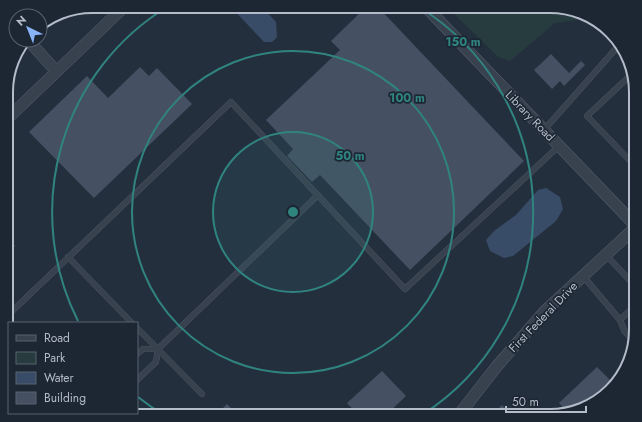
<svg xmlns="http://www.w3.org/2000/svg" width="642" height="422" font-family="Jost,sans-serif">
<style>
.green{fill:#263c3f}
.water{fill:#394c67}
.building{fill:#455162}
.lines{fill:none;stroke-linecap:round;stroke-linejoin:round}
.lane-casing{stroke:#565f6c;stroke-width:6}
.street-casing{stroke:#565f6c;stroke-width:12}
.lane{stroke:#38414e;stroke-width:5.5}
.street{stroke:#38414e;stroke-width:11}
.ring{fill:none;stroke:#308480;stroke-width:2}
.labels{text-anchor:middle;stroke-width:3.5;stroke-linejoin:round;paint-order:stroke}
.street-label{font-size:12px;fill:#b4bcc9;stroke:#1d2633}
.rim{fill:none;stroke:#b4bcc9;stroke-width:2}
.centre{fill:#308480;stroke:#1d2633;stroke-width:2}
.ring-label{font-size:12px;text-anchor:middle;font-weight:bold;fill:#308480;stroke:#1d2633;stroke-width:3.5;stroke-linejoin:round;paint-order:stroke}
</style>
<rect width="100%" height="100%" fill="#242f3e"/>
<!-- green -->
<path class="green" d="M446,6H550L581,16L577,20L555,23L510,61L498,57Z"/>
<!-- water -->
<path class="water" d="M230,6H261L276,22L277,37L272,42H264Z
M546,188L560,197L563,209L556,221L513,256L504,258L490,251L486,240L494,231L516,215L538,190Z"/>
<!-- building -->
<path class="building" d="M367,6H377L524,161L410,270L320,175L312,182L287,156L293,149L266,120L340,50L331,41Z
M65,11L50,22L49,19L59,12Z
M551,54L569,73L581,61L585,65L564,86L560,81L552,89L534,70Z
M140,67L149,76L157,68L192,104L94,198L29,132L87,76L108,98Z
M7,238L15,246L9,252L8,259L7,258Z
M597,367L614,384L593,405L567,412L559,403Z
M382,371L406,396L385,416H359L347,403Z
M227,404L239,416H215Z
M502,405L512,416H490Z"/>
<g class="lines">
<!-- lane casing -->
<g class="lane-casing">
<path id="lane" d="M632,74L587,116L636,167
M544,130L620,44
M606,255L636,287
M68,257L132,323
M583,276L620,320
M7,316L231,102L405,289L559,146
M137,328L202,394
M634,341L625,332L620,320L636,305
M137,354L143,349H158
M137,380L156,362L158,349L318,195
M86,414V413
M90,416L102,413"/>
</g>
<!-- street casing -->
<g class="street-casing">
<path id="street" d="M425,6L636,226
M28,40L56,71
M7,119L125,6
M458,416L497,366L545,311L636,227"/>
</g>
<!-- lane -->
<use href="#lane" class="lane"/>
<!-- street -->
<use href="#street" class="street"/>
</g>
<!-- distance rings -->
<circle cx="293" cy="212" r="80" fill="#308480" fill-opacity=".12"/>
<g class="ring">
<circle cx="293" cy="212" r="80"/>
<circle cx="293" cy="212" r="161"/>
<path d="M164 415A241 241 0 0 1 138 397M78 321A241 241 0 0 1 167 7M419 7A241 241 0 0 1 422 415"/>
</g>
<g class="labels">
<!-- street labels -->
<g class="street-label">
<text transform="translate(530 116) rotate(46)" y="4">Library Road</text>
<text transform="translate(543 317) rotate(-46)" y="4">First Federal Drive</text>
</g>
</g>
<!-- crop -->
<path d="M0 0H642V422H0ZM92 13H550A79 79 0 0 1 629 92V330A79 79 0 0 1 550 409H92A79 79 0 0 1 13 330V92A79 79 0 0 1 92 13Z" fill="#1d2633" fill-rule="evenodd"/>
<path class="rim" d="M92 13H550A79 79 0 0 1 629 92V330A79 79 0 0 1 550 409H92A79 79 0 0 1 13 330V92A79 79 0 0 1 92 13Z"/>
<circle cx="293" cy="212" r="6" class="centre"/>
<g class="ring-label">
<text x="463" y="46">150 m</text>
<text x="407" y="102">100 m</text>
<text x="350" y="160">50 m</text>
</g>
<!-- legend -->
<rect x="8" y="322" width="130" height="92" fill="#1d2633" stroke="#59626f"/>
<rect x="16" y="335" width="20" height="6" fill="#38414e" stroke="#59626f"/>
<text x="44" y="342" font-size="12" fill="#b4bcc9">Road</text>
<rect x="16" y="352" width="20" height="12" fill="#263c3f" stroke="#59626f"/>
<text x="44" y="362" font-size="12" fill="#b4bcc9">Park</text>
<rect x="16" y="372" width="20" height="12" fill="#394c67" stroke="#59626f"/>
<text x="44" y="382" font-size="12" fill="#b4bcc9">Water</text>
<rect x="16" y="392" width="20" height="12" fill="#455162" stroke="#59626f"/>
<text x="44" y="402" font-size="12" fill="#b4bcc9">Building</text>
<!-- north arrow -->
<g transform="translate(28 28) rotate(317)"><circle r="19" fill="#1d2633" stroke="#59626f"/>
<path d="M0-3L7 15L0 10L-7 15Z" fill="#8ab4f8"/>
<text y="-6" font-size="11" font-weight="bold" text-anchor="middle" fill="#b4bcc9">N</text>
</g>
<!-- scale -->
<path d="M506 406v6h80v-6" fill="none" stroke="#b4bcc9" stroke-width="2"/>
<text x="512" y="406" font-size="12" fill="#b4bcc9" stroke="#1d2633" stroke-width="3" paint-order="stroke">50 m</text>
</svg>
